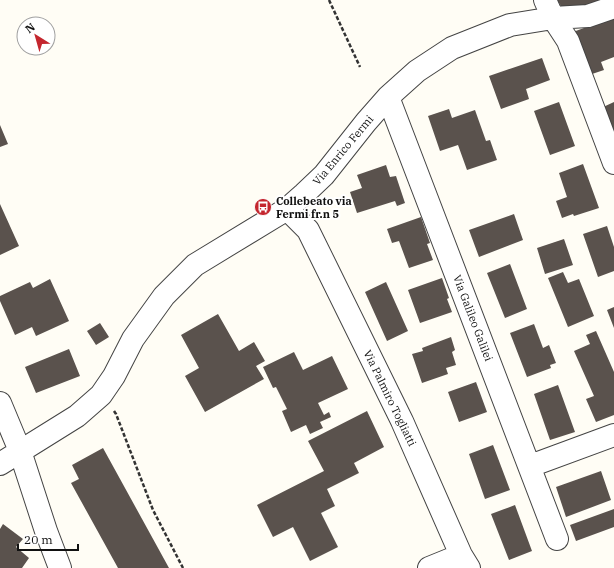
<svg xmlns="http://www.w3.org/2000/svg" width="614" height="568" font-family="'IBM Plex Serif',serif">
<style>
.building{fill:#5a524d}
.lines{fill:none;stroke-linecap:round;stroke-linejoin:round}
.minor-casing{stroke:#444;stroke-width:24}
.path{stroke:#333;stroke-width:2.5;stroke-dasharray:4 2;stroke-linecap:butt}
.minor{stroke:#fff;stroke-width:22}
.labels{text-anchor:middle;stroke-width:4;stroke-linejoin:round;paint-order:stroke}
.street-label{font-size:11px;fill:#111;stroke:#fff}
.poi-label{font-size:11px;font-weight:bold;fill:#111;stroke:#fff;text-anchor:start}
</style>
<rect width="100%" height="100%" fill="#fffdf5"/>
<!-- building -->
<path class="building" d="M557,0H610L569,10L561,6Z
M614,17V57L601,62L604,70L589,75L573,32Z
M542,58L550,80L526,89L529,99L501,109L489,76Z
M559,102L575,146L550,155L534,111Z
M614,102V139L601,108Z
M449,109L452,118L475,110L486,141L490,140L497,160L467,170L458,145L440,151L428,116Z
M0,125L8,144L0,147Z
M583,164L599,208L574,216L573,214L562,218L556,201L567,197L559,173Z
M386,165L390,177L396,176L405,203L397,206L395,201L357,213L350,192L362,188L357,175Z
M0,204L19,246L0,255Z
M514,214L523,240L479,257L469,230Z
M421,217L430,243L427,244L433,260L409,268L399,241L392,243L387,229Z
M607,226L614,247V271L598,277L583,234Z
M564,239L573,265L545,274L537,248Z
M510,264L527,309L505,318L487,273Z
M563,272L568,283L579,279L594,316L568,327L548,278Z
M442,278L449,298L447,299L452,312L420,323L408,290Z
M50,279L69,321L36,336L32,327L15,335L0,301V296L30,282L33,288Z
M386,282L408,331L387,341L365,292Z
M614,307V328L607,310Z
M218,314L239,351L254,342L265,361L256,366L264,379L205,412L185,376L199,368L181,335Z
M100,323L109,337L96,345L87,331Z
M534,324L543,348L549,345L556,363L550,365L551,368L527,377L510,333Z
M596,331L614,372V415L596,422L586,399L594,396L574,351L590,344L586,335Z
M451,337L455,350L452,352L456,365L446,368L448,374L422,383L412,354L423,351L422,348Z
M69,349L80,376L36,393L25,367Z
M294,352L303,370L332,356L348,389L318,403L324,415L329,412L331,417L320,422L323,428L310,434L306,425L291,432L282,411L287,409L276,387L273,388L263,367Z
M476,382L487,412L459,422L448,392Z
M558,385L575,432L550,440L534,394Z
M367,411L384,447L354,463L359,473L327,489L335,506L321,513L338,547L310,561L293,527L273,537L257,505L324,471L308,441Z
M493,445L510,490L485,499L469,454Z
M103,448L169,568H118L71,483L79,479L72,465Z
M601,471L611,500L566,517L556,487Z
M515,505L532,551L509,560L491,514Z
M614,509V527L576,541L570,525Z
M3,524L23,539L16,547L29,558L22,568H0V529Z"/>
<g class="lines">
<!-- minor casing -->
<g class="minor-casing">
<path id="minor" d="M545,0L553,18L568,41L614,163
M388,97L557,539
M287,209L308,230L402,421L461,555L469,568
M0,403L20,451L46,531L60,568
M0,464L77,416L101,395L114,376L133,339L164,296L195,265L287,209L304,194L324,175L366,122L388,97L417,71L452,48L510,25L553,18L588,16L614,7
M530,466L614,435
M429,568L461,555"/>
</g>
<!-- path -->
<path class="path" d="M329,0L360,67
M114,411L116,414L153,510L183,568"/>
<!-- minor -->
<use href="#minor" class="minor"/>
</g>
<!-- icons -->
<defs>
<g id="bus-disc" transform="scale(0.9)"><circle r="9.5" fill="#c4262e" stroke="#fff"/><path d="M-5-6H5V4H4V6H2V4H-2V6H-4V4H-5ZM-3.5-4V0h7V-4ZM-3.5 1.2v1.5H-2V1.2ZM2 1.2v1.5H3.5V1.2Z" fill="#fff"/></g>
</defs>
<g fill-rule="evenodd">
<use href="#bus-disc" x="263" y="207"/>
</g>
<g class="labels">
<!-- street labels -->
<g class="street-label">
<text transform="translate(343 150) rotate(-50)" y="4">Via Enrico Fermi</text>
<text transform="translate(473 318) rotate(69)" y="4">Via Galileo Galilei</text>
<text transform="translate(390 398) rotate(64)" y="4">Via Palmiro Togliatti</text>
</g>
<!-- poi labels -->
<g class="poi-label">
<text x="276" y="205">Collebeato via<tspan x="276" dy="13">Fermi fr.n 5</tspan></text>
</g>
</g>
<!-- north arrow -->
<g transform="translate(36 36) rotate(323)"><circle r="19" fill="#ffffff" stroke="#a0a0a0"/>
<path d="M0-3L7 15L0 10L-7 15Z" fill="#c4262e"/>
<text y="-6" font-size="11" font-weight="bold" text-anchor="middle" fill="#111111">N</text>
</g>
<!-- scale -->
<path d="M18 544v6h60v-6" fill="none" stroke="#111111" stroke-width="2"/>
<text x="24" y="544" font-size="12" fill="#111111" stroke="#ffffff" stroke-width="3" paint-order="stroke">20 m</text>
</svg>
